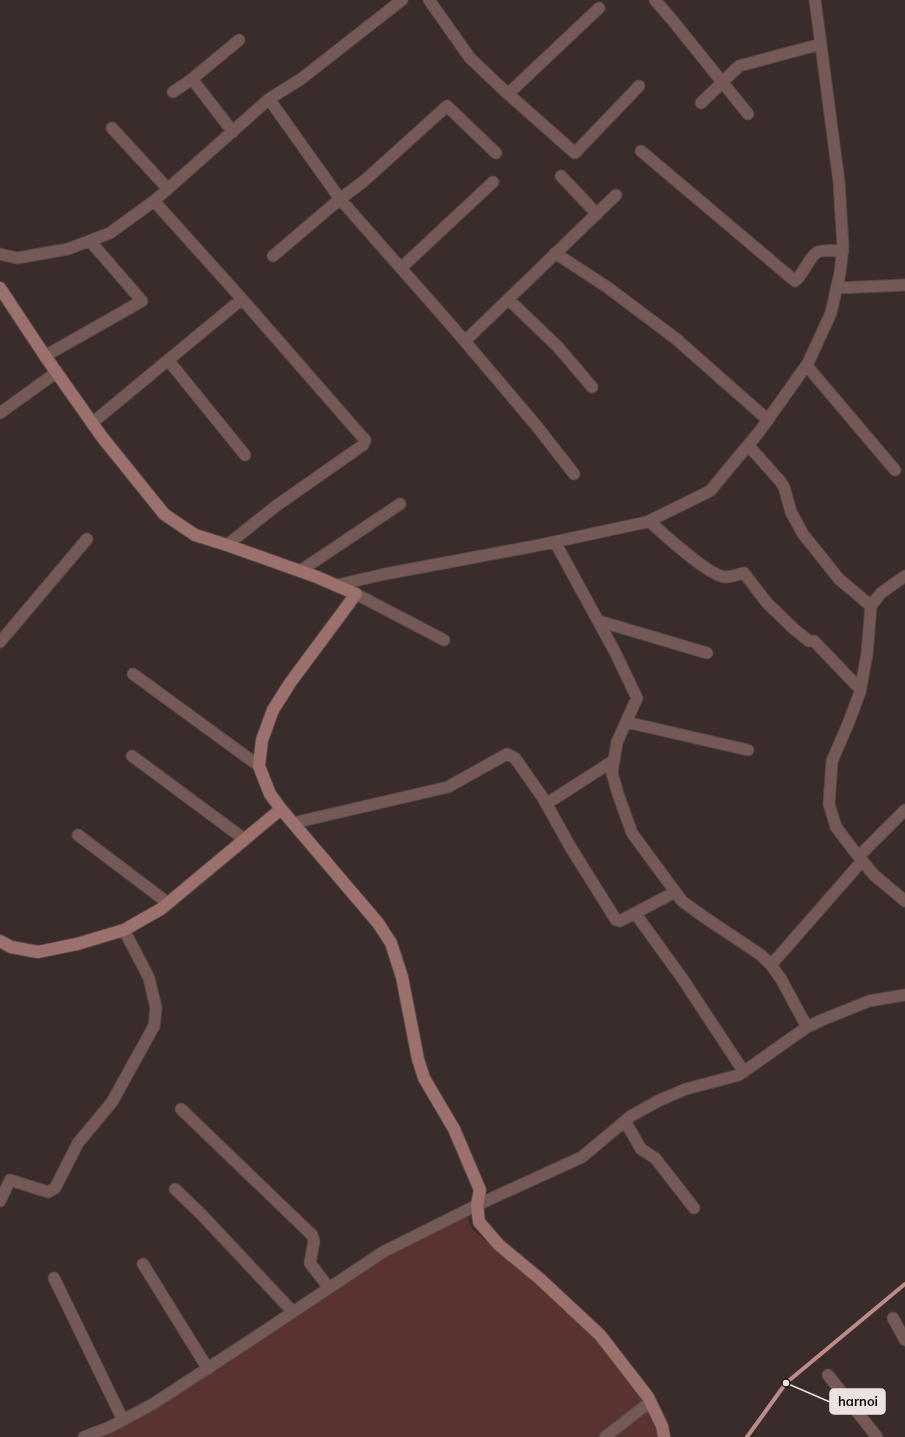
<svg xmlns="http://www.w3.org/2000/svg" width="905" height="1437" font-family="Mulish,sans-serif">
<style>
.green{fill:#5a3230}
.lines{fill:none;stroke-linecap:round;stroke-linejoin:round}
.stream{stroke:#bc8c88;stroke-width:4}
.street-casing{stroke:#564947;stroke-width:13}
.secondary-casing{stroke:#564947;stroke-width:14}
.street{stroke:#755957;stroke-width:11}
.secondary{stroke:#9c706c;stroke-width:12}
.leader{fill:none;stroke:#ece2e1;stroke-width:1.5}
.callout-dot{fill:#ece2e1;stroke:#1d1615;stroke-width:1.5}
.callout{fill:#ece2e1;stroke:#ece2e1;stroke-width:1.5}
.callout-label{font-size:13px;text-anchor:middle;font-weight:bold;fill:#111}
</style>
<rect width="100%" height="100%" fill="#3a2c2a"/>
<!-- green -->
<path class="green" d="M467,1217L473,1230L542,1289L596,1339L643,1398L658,1437H96L125,1426L220,1368L377,1261Z"/>
<g class="lines">
<!-- stream -->
<path class="stream" d="M747,1437L786,1383L905,1284"/>
<!-- street casing -->
<g class="street-casing">
<path id="street" d="M429,0L470,58L508,94L575,153L639,86
M655,0L673,21L748,114
M192,79L233,132
M173,92L192,79L239,40
M508,94L599,8
M269,99L340,199L451,325L535,424L574,474
M701,103L739,66L821,44
M112,128L168,189
M641,151L795,281C804,274 810,255 818,252C824,249 836,251 843,251
M561,176L597,214
M154,201L242,299L365,440L363,445L276,506L227,545
M555,253L607,287L675,338L768,420
M0,254L17,258L68,249L110,233L154,201L269,99L301,79L402,0
M273,256L340,199L364,181L447,106L496,153
M401,268L493,182
M837,288L905,285
M508,299L558,347L592,387
M465,341L616,195
M45,356L142,301L90,241
M168,360L245,455
M807,366L895,470
M0,413L57,372
M92,423L242,299
M748,445L780,481L784,487L791,512L803,534L839,579L871,606
M649,521C664,534 708,576 726,577C732,577 739,574 744,573L767,603L794,629L809,641H814L860,689
M555,542L615,652L637,698L617,742L612,773L618,794L632,833L682,901L704,917L761,955L771,965L781,979L807,1027
M300,571L400,504
M905,576L881,593L871,606L867,654L860,692L848,724L832,761L829,804L836,827L855,852L874,875L905,901
M337,585L385,574L535,546L647,522L710,491L759,432L808,363L831,313L840,273L843,247L839,182L815,0
M356,594L444,640
M599,621L707,653
M0,642L87,539
M133,674L259,766
M626,722L748,750
M132,756L244,839
M546,804L613,761
M293,823L448,787L507,754L515,758L543,798L571,848L616,920L620,921L675,892
M78,835L168,903
M859,856L905,810
M635,913L682,978L744,1072
M771,965L862,861
M181,1109L312,1235L314,1241L310,1263L329,1288
M625,1121L641,1149L655,1158L694,1208
M175,1189L201,1214L293,1312
M0,1201L10,1180L48,1192L55,1188L78,1143L112,1102L154,1026L156,1008L149,978L124,930
M143,1264L208,1369
M54,1278L123,1420
M893,1318L905,1340
M828,1375L877,1437
M84,1437L110,1427L153,1404L248,1342L383,1252L477,1205L582,1157L631,1116L660,1100L686,1089L739,1075L807,1027L822,1020L869,1001L905,995
M605,1437L650,1402"/>
</g>
<!-- secondary casing -->
<g class="secondary-casing">
<path id="secondary" d="M0,288L45,356L102,437L164,514L195,535L227,545L317,577L356,594L290,683L273,710L262,740L259,766L270,794L281,809L378,923L391,943L402,977L418,1059L424,1078L454,1129L480,1190L477,1205L479,1222L499,1245L540,1279L600,1335L648,1397L662,1426L664,1437
M0,941L11,947L38,952L77,944L124,930L161,909L281,809"/>
</g>
<!-- street -->
<use href="#street" class="street"/>
<!-- secondary -->
<use href="#secondary" class="secondary"/>
</g>
<!-- callouts -->
<path class="leader" d="M786 1383L830 1402"/>
<circle class="callout-dot" cx="786" cy="1383" r="4"/>
<rect class="callout" x="830" y="1389" width="55" height="25" rx="4"/>
<g class="callout-label">
<text x="858" y="1406">harnoi</text>
</g>
</svg>
